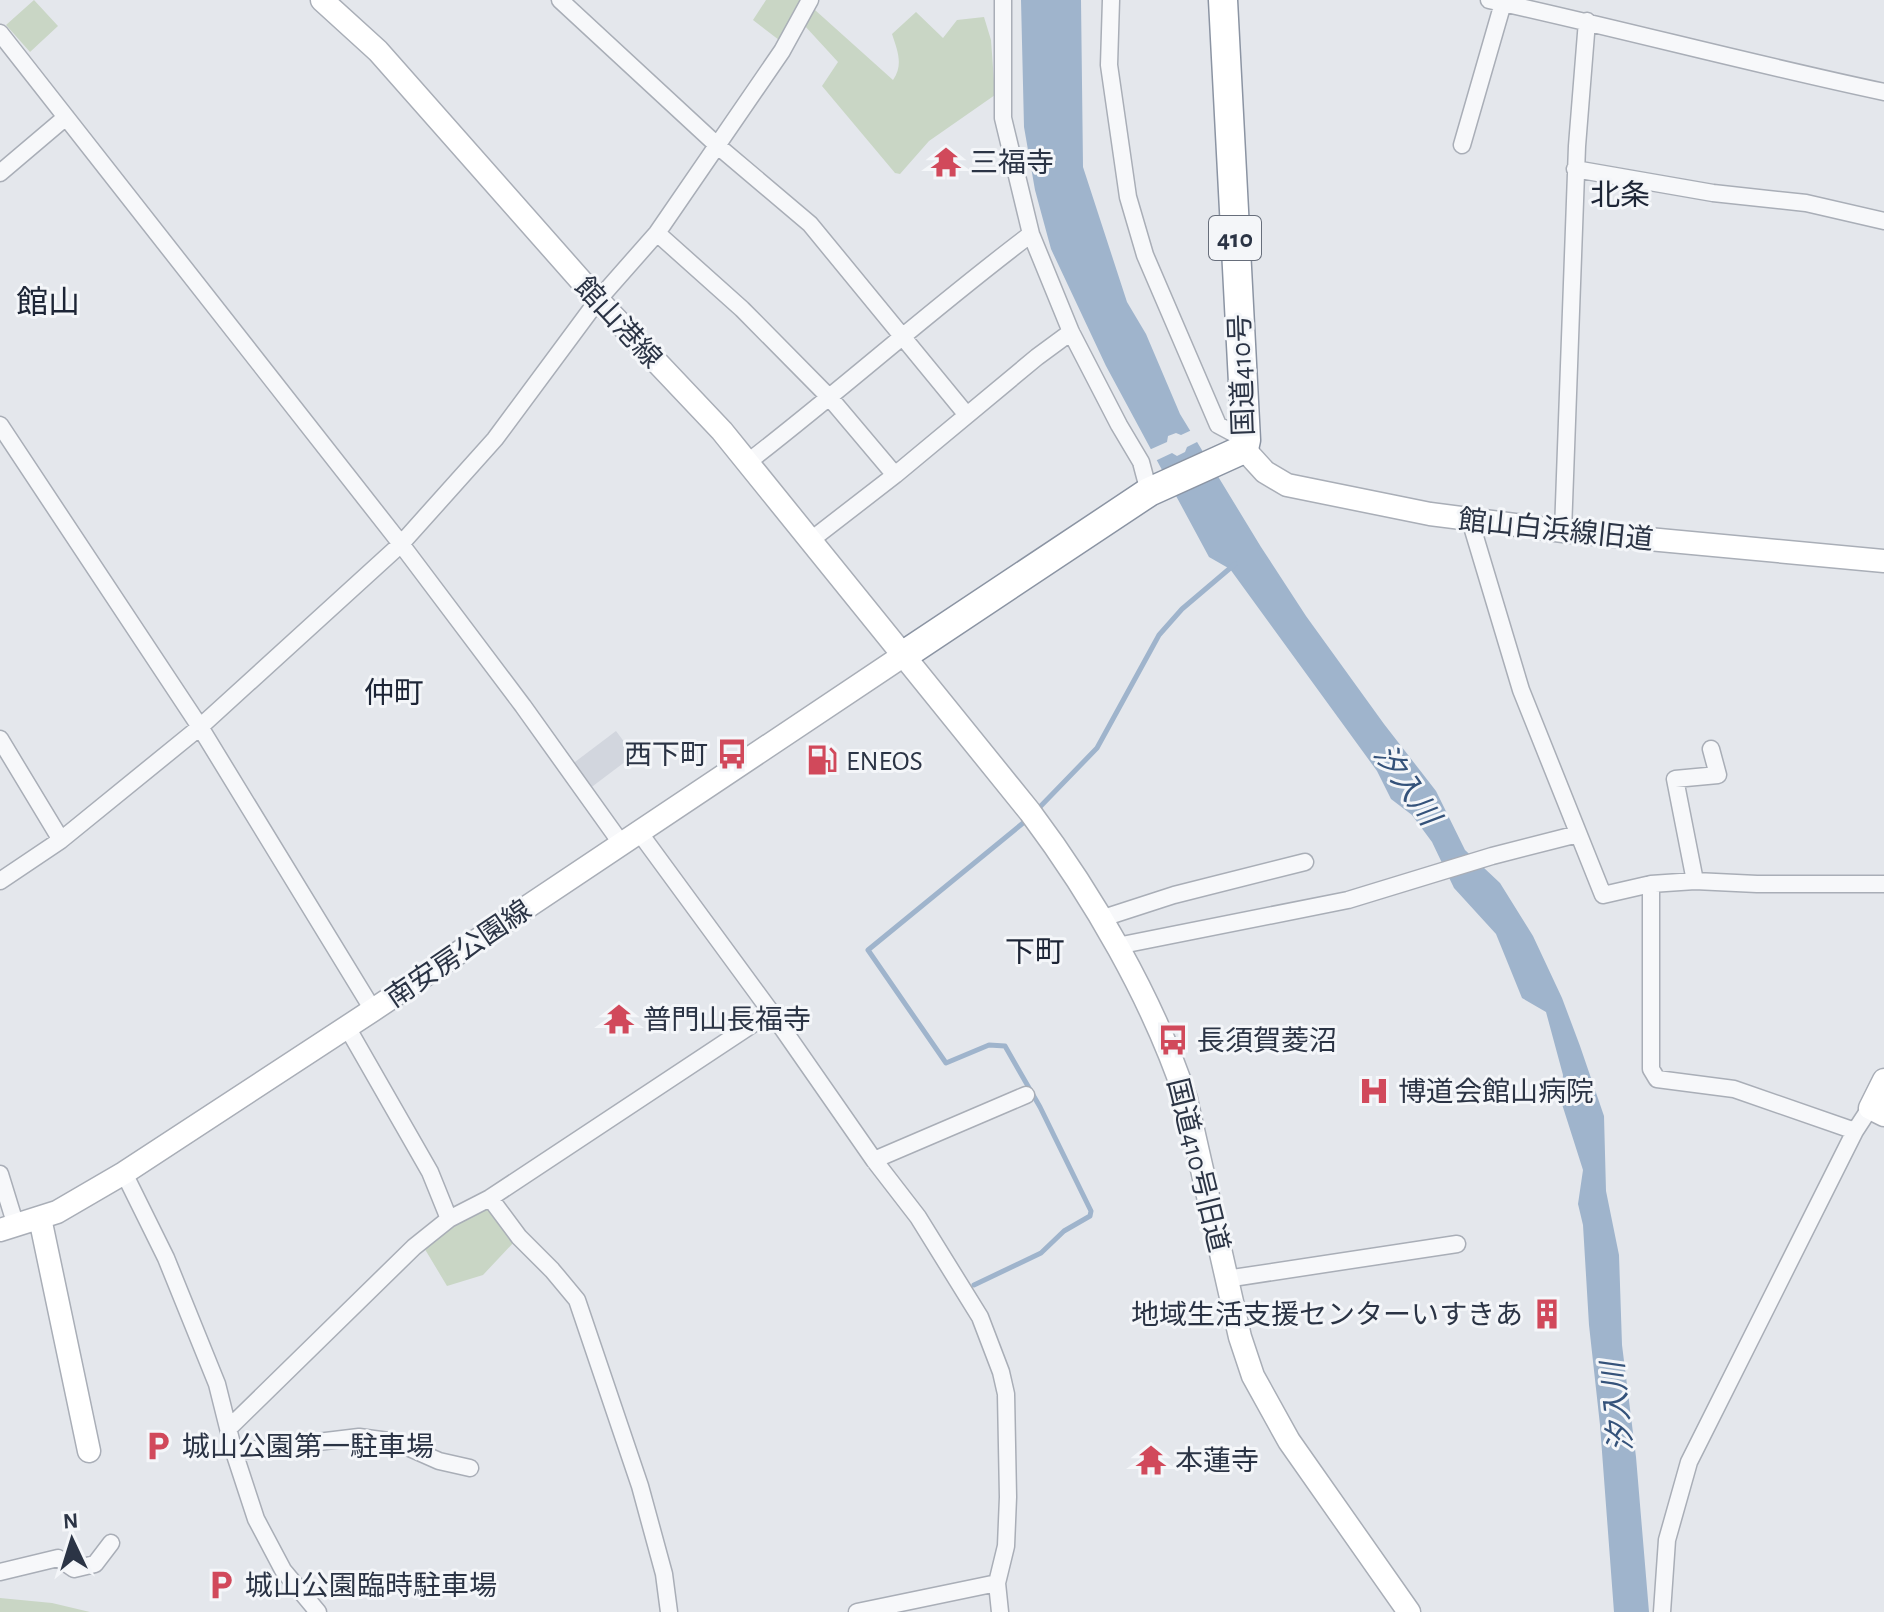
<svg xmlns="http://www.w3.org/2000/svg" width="1884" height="1612" font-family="'Alegreya Sans','Noto Sans JP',sans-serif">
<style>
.built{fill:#d2d6de}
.green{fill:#c9d6c5}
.water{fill:#9fb4cc}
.pier{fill:#e4e7ec}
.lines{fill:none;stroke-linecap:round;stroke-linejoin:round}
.stream{stroke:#9fb4cc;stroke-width:5}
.street-casing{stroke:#a9aeb7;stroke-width:19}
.secondary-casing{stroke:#a9aeb7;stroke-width:25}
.highway-casing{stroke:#8b94a3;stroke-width:31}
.street{stroke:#f7f8fa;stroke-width:16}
.secondary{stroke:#fff;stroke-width:22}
.highway{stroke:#fff;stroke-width:28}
.labels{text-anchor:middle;stroke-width:6;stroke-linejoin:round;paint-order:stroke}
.shield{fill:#f4f6f9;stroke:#676e7b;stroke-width:2}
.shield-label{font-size:26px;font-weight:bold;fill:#2b3445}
.poi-label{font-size:28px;fill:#2b3445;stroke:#f4f6f9;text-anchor:start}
.street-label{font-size:28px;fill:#2b3445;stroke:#f4f6f9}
.neighbourhood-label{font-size:30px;fill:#1d2536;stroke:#f4f6f9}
.water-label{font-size:30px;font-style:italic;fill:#34527a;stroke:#f4f6f9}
.quarter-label{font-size:32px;fill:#1d2536;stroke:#f4f6f9}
</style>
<rect width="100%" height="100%" fill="#e4e7ec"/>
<!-- built -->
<path class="built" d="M616,731L634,755L589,789L571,765Z"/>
<!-- green -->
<path class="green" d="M34,0L58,26L30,52L6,25Z
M766,0H801L779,40L753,20Z
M815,10L893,80C904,65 897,49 892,34L916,12L943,38L957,20L984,17L991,40L995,95L929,141L900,174L895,173L822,86L838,62L804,25Z
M488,1206L515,1241L483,1275L447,1286L423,1246L452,1224Z
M0,1598L52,1603L90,1612H0Z"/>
<!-- water -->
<path class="water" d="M1021,0H1081L1083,167L1127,302L1146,334L1180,414L1261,547L1306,616L1384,724L1436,791L1465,850L1500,883L1533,936L1562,998L1580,1046L1604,1116L1606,1191L1619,1255L1622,1345L1636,1457L1649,1612H1614L1600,1425L1589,1325L1583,1225L1578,1204L1583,1170L1561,1101L1563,1075L1546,1012L1522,998L1496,934L1454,888L1432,842L1412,815L1391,799L1377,771L1230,569L1209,557L1106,366L1051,249L1035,190L1024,127Z"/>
<!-- pier -->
<path class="pier" d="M1194,429L1201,440L1187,447L1185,452L1177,456L1172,453L1155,461L1149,450L1167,442L1168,436L1176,433L1181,435Z"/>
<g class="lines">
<!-- stream -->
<path class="stream" d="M1035,812L1097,748L1159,635L1182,609L1235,564
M974,1285L1041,1253L1064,1231L1090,1216L1091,1211L1040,1107L1005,1046L989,1045L946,1063L868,950L1028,819"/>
<!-- street casing -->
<g class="street-casing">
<path id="street" d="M560,0L719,147L810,224L966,414
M1003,0V118L1031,234L1071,332L1119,425L1141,462L1149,492
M1111,0L1109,65L1128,197L1145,255L1218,425L1246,440
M1489,0C1621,29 1752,64 1884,92
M0,33L401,544L523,706L621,843
M1462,145L1503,3
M1575,169L1713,193L1806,203L1884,221
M0,173L66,117
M657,233L742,309L830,398L895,475
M0,425L200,727L373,1010
M748,462C844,388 934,307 1031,234
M1470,520L1521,690L1603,895L1651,884L1695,881L1757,884H1884
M1563,531L1577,146L1587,21
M811,540L895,475L1037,357L1071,332
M0,739L61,840
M639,832L771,1012L874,1160L918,1217L980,1317L1001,1372L1006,1394L1008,1497L1006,1546L997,1583L1000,1612
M0,881L61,840L200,727L401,544L495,439L598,300L657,233L782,51L810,0
M1695,881L1675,779L1718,775L1711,749
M1651,884V1069L1657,1079L1734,1089L1855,1131
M1100,919L1174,895L1305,862
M1117,946L1348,900L1492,856L1578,834
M874,1160L1026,1095
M124,1173L166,1258L217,1384L234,1452L256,1519L283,1570L318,1612
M0,1174L16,1226
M490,1198L519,1237L552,1270L577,1300L640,1486L664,1574L669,1612
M449,1219L490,1198L771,1012
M1226,1279L1457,1244
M229,1428L414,1247L449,1219L430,1172L347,1027
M234,1452L359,1437L396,1442L439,1461L470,1468
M0,1572L58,1558L74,1569L95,1564L111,1543
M857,1612L997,1583
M1662,1612L1667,1540L1689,1462L1855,1131L1870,1108"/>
</g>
<!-- secondary casing -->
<g class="secondary-casing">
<path id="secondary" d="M322,0L378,51L598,300L722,431L1030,812C1093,896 1153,999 1186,1099L1240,1337L1253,1376L1289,1441L1409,1612
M1244,449L1265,472L1287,485L1430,514L1563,531L1884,561
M1884,1080L1870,1108L1884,1115
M40,1218L89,1451
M0,1230L57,1212L124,1173L373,1010L904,655"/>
</g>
<!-- highway casing -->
<g class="highway-casing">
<path id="highway" d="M904,655L1149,492L1244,449L1246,440L1223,0"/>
</g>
<!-- street -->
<use href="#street" class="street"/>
<!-- secondary -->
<use href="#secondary" class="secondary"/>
<!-- highway -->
<use href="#highway" class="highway"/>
</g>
<!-- icons -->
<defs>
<g id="temple-bare" transform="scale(2.4)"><path d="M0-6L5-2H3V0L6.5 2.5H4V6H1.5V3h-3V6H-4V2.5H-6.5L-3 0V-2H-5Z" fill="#d1495b" stroke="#f4f6f9" stroke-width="2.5" paint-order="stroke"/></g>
<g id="bus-bare" transform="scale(2.4)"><path d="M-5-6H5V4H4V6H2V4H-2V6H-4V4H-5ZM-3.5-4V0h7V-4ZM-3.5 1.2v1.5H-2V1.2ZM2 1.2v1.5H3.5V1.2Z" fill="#d1495b" stroke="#f4f6f9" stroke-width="2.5" paint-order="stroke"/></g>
<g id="fuel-bare" transform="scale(2.4)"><path d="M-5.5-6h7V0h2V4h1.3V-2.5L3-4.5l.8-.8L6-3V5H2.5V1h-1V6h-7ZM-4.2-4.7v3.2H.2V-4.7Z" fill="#d1495b" stroke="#f4f6f9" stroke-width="2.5" paint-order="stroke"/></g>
<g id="hospital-bare" transform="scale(2.4)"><path d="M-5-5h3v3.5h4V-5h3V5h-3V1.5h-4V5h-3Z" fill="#d1495b" stroke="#f4f6f9" stroke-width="2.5" paint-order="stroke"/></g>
<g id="building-bare" transform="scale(2.4)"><path d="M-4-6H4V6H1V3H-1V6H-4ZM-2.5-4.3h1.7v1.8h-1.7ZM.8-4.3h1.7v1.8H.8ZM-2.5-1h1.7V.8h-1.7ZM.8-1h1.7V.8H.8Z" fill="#d1495b" stroke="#f4f6f9" stroke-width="2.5" paint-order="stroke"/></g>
<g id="parking-bare" transform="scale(2.4)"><path d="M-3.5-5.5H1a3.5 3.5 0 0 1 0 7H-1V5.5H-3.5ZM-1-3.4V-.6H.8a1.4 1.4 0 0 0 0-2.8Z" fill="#d1495b" stroke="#f4f6f9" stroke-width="2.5" paint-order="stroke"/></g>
</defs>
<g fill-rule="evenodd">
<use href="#temple-bare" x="946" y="162"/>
<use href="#bus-bare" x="732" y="754"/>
<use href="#fuel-bare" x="822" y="760"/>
<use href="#temple-bare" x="619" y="1019"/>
<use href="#bus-bare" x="1173" y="1040"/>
<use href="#hospital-bare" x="1374" y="1091"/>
<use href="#building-bare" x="1547" y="1314"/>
<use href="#parking-bare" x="158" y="1446"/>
<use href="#temple-bare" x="1151" y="1460"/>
<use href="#parking-bare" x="221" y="1585"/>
</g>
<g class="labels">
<!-- shield labels -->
<rect class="shield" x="1209" y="216" width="52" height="44" rx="6"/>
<g class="shield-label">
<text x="1235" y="247">410</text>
</g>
<!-- poi labels -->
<g class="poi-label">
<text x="970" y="172">三福寺</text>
<text x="708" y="764" text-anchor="end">西下町</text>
<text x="846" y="770">ENEOS</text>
<text x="643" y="1029">普門山長福寺</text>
<text x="1197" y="1050">長須賀菱沼</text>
<text x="1398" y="1101">博道会館山病院</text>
<text x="1523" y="1324" text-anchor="end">地域生活支援センターいすきあ</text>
<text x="182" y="1456">城山公園第一駐車場</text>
<text x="1175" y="1470">本蓮寺</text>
<text x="245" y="1595">城山公園臨時駐車場</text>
</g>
<!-- street labels -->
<g class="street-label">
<text transform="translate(619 322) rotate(47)" y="10">館山港線</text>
<text transform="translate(1241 375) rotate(-92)" y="10">国道410号</text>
<text transform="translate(1556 529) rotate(6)" y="10">館山白浜線旧道</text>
<text transform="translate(458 953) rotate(-34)" y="10">南安房公園線</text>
<text transform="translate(1199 1165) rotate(76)" y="10">国道410号旧道</text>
</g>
<!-- neighbourhood labels -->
<g class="neighbourhood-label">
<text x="1620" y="205">北条</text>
<text x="394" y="703">仲町</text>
<text x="1035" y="962">下町</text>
</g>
<!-- water labels -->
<g class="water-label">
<text transform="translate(1407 785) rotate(55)" y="10">汐入川</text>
<text transform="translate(1617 1407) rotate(-96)" y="10">汐入川</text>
</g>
<!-- quarter labels -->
<g class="quarter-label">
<text x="48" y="313">館山</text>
</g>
</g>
<!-- north arrow -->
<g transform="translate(72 1540) rotate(356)" stroke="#f4f6f9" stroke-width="6" paint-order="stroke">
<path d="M0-6L14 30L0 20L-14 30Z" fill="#2b3445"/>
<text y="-12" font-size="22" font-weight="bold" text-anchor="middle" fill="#2b3445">N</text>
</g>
</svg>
